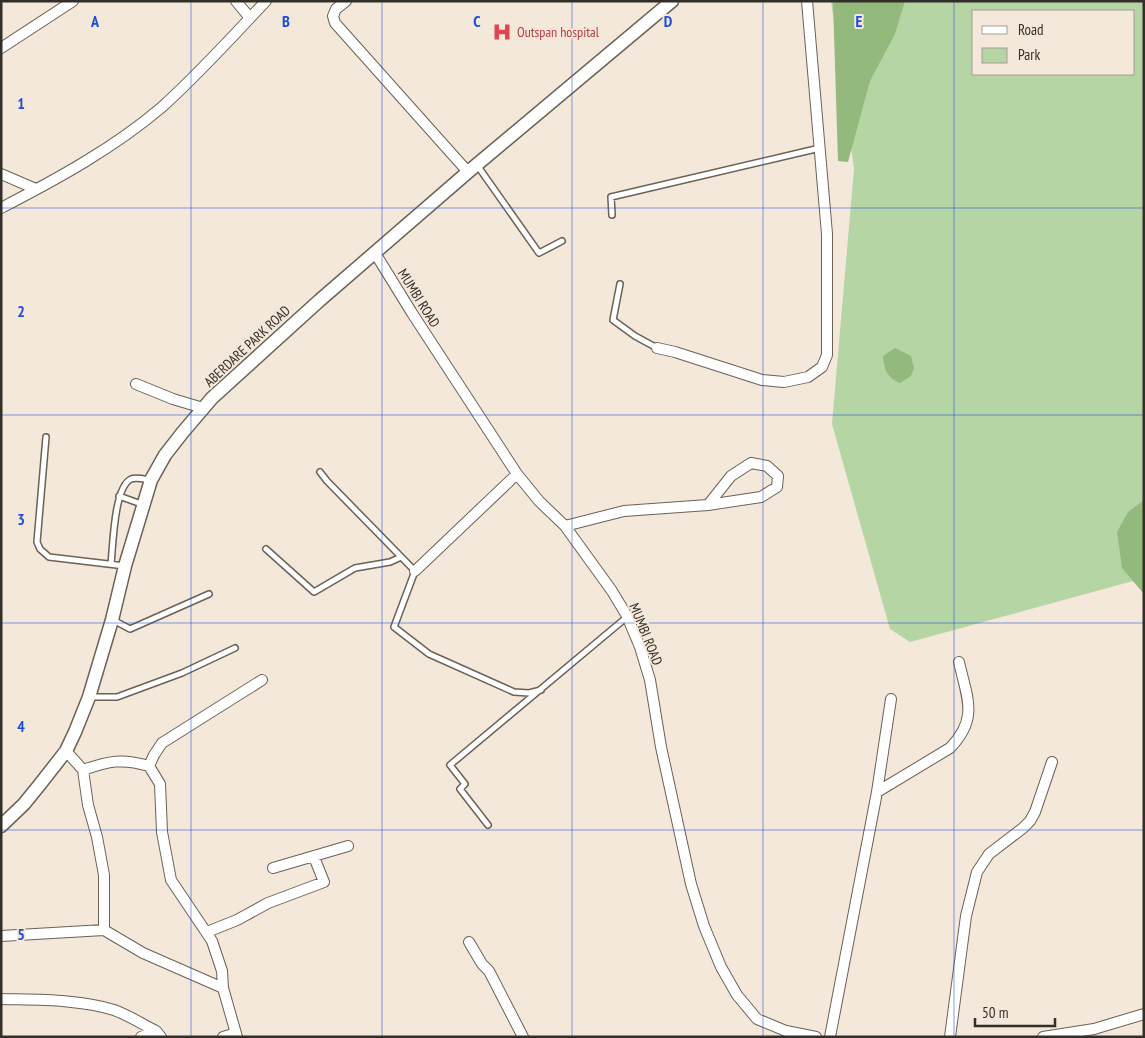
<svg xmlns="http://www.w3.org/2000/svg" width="1145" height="1038" font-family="'PT Sans Narrow',sans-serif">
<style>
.green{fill:#b6d5a4;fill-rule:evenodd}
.forest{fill:#94b97d}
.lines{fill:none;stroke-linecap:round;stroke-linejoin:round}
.service-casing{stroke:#6b6155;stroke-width:8}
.minor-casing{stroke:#6b6155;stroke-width:12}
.tertiary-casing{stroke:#6b6155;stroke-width:15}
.service{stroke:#fff;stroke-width:5}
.minor{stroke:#fff;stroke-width:10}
.tertiary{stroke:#fff;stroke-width:12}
.grid{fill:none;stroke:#1d4ed8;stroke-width:1;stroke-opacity:0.55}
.labels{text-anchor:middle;stroke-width:4;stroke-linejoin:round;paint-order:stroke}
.health-label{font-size:14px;fill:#be3a42;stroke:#f3e8d9;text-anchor:start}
.street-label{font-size:14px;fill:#322e29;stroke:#f3e8d9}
.grid-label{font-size:16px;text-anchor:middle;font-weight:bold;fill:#1d4ed8;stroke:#f3e8d9;stroke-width:4;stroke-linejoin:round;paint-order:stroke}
</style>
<rect width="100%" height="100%" fill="#f3e8d9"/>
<!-- green -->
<path class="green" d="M831,1H1144V578L910,642L890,629L832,424L854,169ZM974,11H1134V74H974Z"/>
<!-- forest -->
<path class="forest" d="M833,1H905L895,34L870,81L848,162L838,161Z
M895,348L911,356L914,368L911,376L900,383C887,378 884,369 883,356Z
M1144,500V594L1122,568L1117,532L1128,512Z"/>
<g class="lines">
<!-- service casing -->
<g class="service-casing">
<path id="service" d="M477,165L539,253L562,241
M612,215L611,197L820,148
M620,284L613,320L635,336L657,348
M46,437L37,542L40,549L49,557L125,566
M320,472L327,481L415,571L394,627L429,654L514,692L529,693L541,690
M119,496L144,505
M266,549L314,592L355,568L390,562L401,557
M111,564C113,546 114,487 131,479C136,477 144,479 150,480
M113,620L130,629L209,594
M91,697H117L182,673L235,648
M488,825L460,789L465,784L450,765L627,617"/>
</g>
<!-- minor casing -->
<g class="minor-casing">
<path id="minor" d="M236,1L250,18L266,1
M346,1L336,9L333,16L335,23L468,172
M1,48L73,1
M1,174L36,189
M1,208C57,179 114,148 162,107C193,79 222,48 250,18
M375,253L412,313L517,474L539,501L565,526L612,591L627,616L640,647L650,680L661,747L691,884L704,926L721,967L737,995L757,1019L786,1031L816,1037
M657,348L675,352L762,380L784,382L808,377L822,367L827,355V234L807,1
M136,384L173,399L203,408
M565,526L624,511L708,505L761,497L777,487L778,476L767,466L751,463L731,476L708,505
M415,571L517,474
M66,751L83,770L88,805L97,837L104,875V930L143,953L223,988L237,1037
M149,766L154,755L162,743L262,680
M83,770C109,761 122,758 149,766L160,784L162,832L171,880L212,941L222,971L223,988
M877,792L950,748C979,718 967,698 959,662
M273,868L348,846
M207,932L237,920L268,903L324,882L314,857
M1,936L104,930
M469,942L482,964L489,971L523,1037
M1,999C36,1000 80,999 114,1010C128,1015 142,1024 156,1031L161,1037
M141,1037L156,1031
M223,1037L236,1033
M830,1037L877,792L891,699
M950,1037L966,916L977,872L989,854L1023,828L1030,821L1035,812L1052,762
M1043,1037L1094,1029L1144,1014"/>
</g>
<!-- tertiary casing -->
<g class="tertiary-casing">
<path id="tertiary" d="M1,826L24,804L41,783L66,751L75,732L89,697L112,620L125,566L151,480L165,455L183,432L212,398L320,300L468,172L672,1"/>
</g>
<!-- service -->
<use href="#service" class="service"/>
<!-- minor -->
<use href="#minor" class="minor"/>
<!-- tertiary -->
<use href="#tertiary" class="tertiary"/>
</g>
<!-- grid -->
<path class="grid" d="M191,1V1037M382,1V1037M572,1V1037M763,1V1037M954,1V1037M1,208H1144M1,415H1144M1,623H1144M1,830H1144"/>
<!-- icons -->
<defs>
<g id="hospital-bare" transform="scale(1.5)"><path d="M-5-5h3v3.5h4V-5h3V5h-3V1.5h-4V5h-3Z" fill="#e0444e" stroke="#f3e8d9" stroke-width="2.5" paint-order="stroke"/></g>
</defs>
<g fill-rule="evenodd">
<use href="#hospital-bare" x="502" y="32"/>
</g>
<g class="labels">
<!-- health labels -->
<g class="health-label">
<text x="517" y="37">Outspan hospital</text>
</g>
<!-- street labels -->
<g class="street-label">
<text transform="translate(419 298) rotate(58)" y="5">MUMBI ROAD</text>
<text transform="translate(247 346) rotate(-43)" y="5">ABERDARE PARK ROAD</text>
<text transform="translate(646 634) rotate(68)" y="5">MUMBI ROAD</text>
</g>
</g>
<g class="grid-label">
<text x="95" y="27">A</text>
<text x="286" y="27">B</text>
<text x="477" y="27">C</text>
<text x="668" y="27">D</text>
<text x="859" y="27">E</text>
<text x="21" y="109">1</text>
<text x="21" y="317">2</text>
<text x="21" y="525">3</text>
<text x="21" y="732">4</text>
<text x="21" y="940">5</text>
</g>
<!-- border -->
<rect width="1145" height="1038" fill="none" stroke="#322e29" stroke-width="5"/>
<!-- legend -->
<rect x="972" y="10" width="162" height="65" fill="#f3e8d9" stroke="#a69e93"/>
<rect x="982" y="26" width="25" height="8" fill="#ffffff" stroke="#a69e93"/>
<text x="1018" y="35" font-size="15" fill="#322e29">Road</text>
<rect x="982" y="48" width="25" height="15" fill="#b6d5a4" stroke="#a69e93"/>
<text x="1018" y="60" font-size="15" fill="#322e29">Park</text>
<!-- scale -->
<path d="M975 1018v8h80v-8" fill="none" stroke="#322e29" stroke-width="2.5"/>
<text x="982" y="1018" font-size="15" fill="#322e29" stroke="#f3e8d9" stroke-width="4" paint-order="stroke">50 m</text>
</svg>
